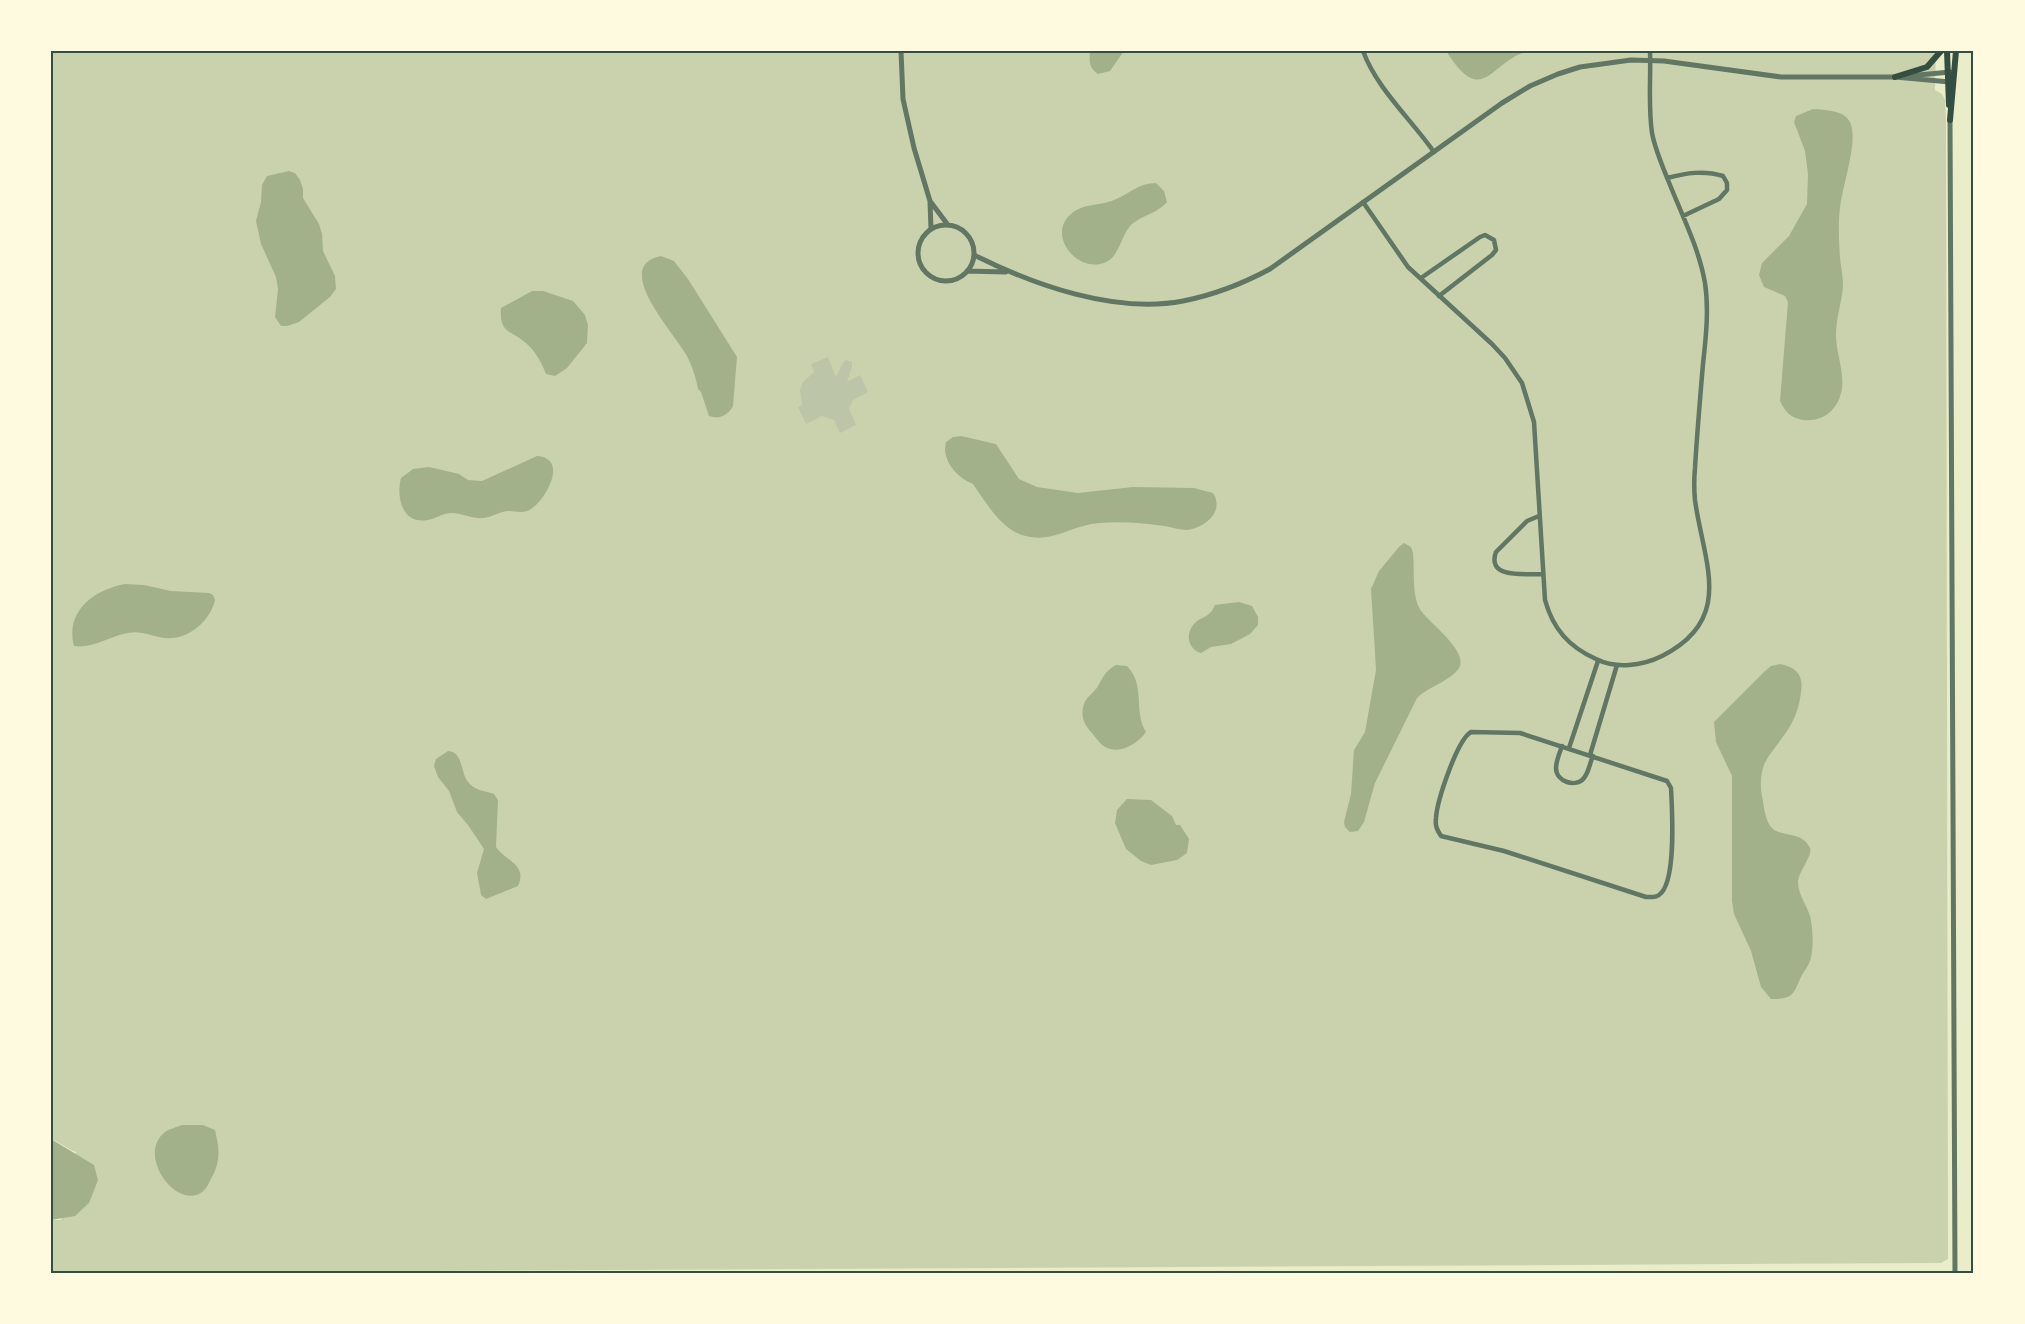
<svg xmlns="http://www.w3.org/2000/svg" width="2025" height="1324" font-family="Raleway,sans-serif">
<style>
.green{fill:#cad2ad}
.water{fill:#a3b18a}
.building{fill:#bcc5a7}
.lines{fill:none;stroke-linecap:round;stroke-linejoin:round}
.minor{stroke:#617663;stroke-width:4.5}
.tertiary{stroke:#617663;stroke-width:5}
.secondary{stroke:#344e41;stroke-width:6}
.neatline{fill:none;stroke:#344e41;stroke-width:2}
</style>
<rect width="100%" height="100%" fill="#e9edc9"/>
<!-- green -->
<path class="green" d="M51,51H1936L1935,90L1942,94L1945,100L1946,121L1948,1259L1941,1263L51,1273V1220H61L76,1152C67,1149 60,1142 51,1139Z"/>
<!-- water -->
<path class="water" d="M1090,51H1124L1110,71L1098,74C1089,68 1089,61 1090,51Z
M1446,51H1529C1489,61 1484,110 1446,51Z
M1813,109C1825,110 1844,110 1850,122C1859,141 1842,186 1840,208C1838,224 1839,242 1840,258C1841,267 1843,276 1843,286C1842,302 1836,318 1836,335C1836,349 1841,362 1842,376C1845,401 1829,423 1803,420C1791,418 1785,412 1780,401L1788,302L1785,296L1764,287L1759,275L1762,263L1789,236L1807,204L1808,174L1805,151L1794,122L1796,116Z
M289,171L295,173L300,180L303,189V198L319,224L322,234L323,251L335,276L336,289L330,297L299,322L287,326H281L275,317L278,289L276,277L261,244L256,221L261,202L262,185L267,176Z
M1156,183L1164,191L1167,202C1158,213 1143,215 1132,224C1121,234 1120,256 1106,262C1078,275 1046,235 1071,214C1083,203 1100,206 1114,200C1129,194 1139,183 1156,183Z
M661,256L674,261L688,279L737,357L733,406C728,415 720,420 709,416L701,392L698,389C696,379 693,368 688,358C678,337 609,266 661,256Z
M532,291H543L573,301L585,315L588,325L587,343L567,368L555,376L546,374C542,364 537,354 529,346C513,329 499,336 501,308Z
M961,436L996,444L1019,479L1037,487L1078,493L1133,487L1194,488L1213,493C1225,511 1205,528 1187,530C1179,530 1172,527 1164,526C1143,523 1120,521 1100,523C1069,525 1048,548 1015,532C998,523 984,500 973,484C957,478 941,460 946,442L953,437Z
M537,456C569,458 546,500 531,509C524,514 516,511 508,511C497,512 488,520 477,518C469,517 462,514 454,513C445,512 437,518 428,520C402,525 396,497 401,478L413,469L429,467L459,474L468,480L482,481Z
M1404,543L1411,547L1413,553C1415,571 1411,598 1422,612C1430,623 1469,652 1459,668C1452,680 1428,687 1417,698L1375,783L1364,822L1358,831L1350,832L1345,827L1344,822L1351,794L1354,750L1365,732L1376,670L1371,589L1379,571L1399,547Z
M125,584L144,585L171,591L209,593L213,595L215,600C210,622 187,641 164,638C151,636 140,630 128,633C110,636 92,649 74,646C65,612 93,590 125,584Z
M1239,602L1252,606L1258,617V625L1250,634L1231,644L1211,647L1201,653C1186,648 1185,631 1197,621C1201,618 1206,617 1210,613C1212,611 1214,607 1215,605Z
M1780,664C1796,667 1804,675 1801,692C1799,710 1793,724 1782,738C1776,747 1768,755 1764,765C1760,776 1760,790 1763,801C1764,809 1766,821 1771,827C1780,838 1802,830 1810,848C1813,855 1799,871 1798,881C1798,895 1806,903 1810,916C1813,927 1814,950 1810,961C1808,967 1803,972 1801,977C1793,995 1793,999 1771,999L1761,987L1751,951L1734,914L1732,901V776L1716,742L1714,722L1765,671L1771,666Z
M1116,665L1127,666C1146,685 1133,711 1146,732C1137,744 1120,755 1105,747C1100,744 1096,738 1092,733C1084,725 1080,716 1084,704C1086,697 1095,692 1098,686C1103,677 1106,670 1116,665Z
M448,751C465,752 459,776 471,785C477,791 487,791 494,794L498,800L496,847C505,861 528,864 518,886L486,899L481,895L477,873L484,849L468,825L457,812L449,791L438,777L434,766L436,759Z
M1127,799L1151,800L1172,816L1176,825H1180L1189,839L1187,853L1177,860L1151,865L1141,861L1126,849L1115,823L1117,810Z
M182,1125H203L215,1130C219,1147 221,1159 213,1175C209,1182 207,1190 199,1194C173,1206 137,1154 165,1132C169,1129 177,1127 182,1125Z
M51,1139L94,1165L98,1180L89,1203L75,1216L51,1220Z"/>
<!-- building -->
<path class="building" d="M828,357L836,377L842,364L846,360L852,362V367L847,382L860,375L868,392L853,400L849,409L856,425L840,433L834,420L822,416L806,424L798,407L802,405L800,390L803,382L814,372L811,364Z"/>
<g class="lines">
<!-- minor -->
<path class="minor" d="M1363,51C1377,89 1411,119 1434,152
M1667,178C1686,173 1704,170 1723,176L1727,183V190L1719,199L1683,216
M1363,202L1408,267L1492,344L1505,358L1522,383L1534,422L1545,600C1553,629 1569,647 1596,659C1616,669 1642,666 1662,656C1736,619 1703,561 1695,500C1694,490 1694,479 1695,468C1697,434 1700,399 1703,364C1706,337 1709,309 1705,283C1699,248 1681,213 1668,180C1662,165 1655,149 1652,133C1648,106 1651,78 1650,51
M1421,278L1480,237L1485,235L1494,240L1496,250L1492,255L1439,296
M1539,516L1527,521L1496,552C1486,579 1526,574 1542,574
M1471,732L1520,733L1667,781L1671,788C1672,809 1677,883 1659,895C1655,898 1650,897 1646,897L1504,851L1441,836C1437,830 1435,826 1436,818C1437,801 1457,740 1471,732Z
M1562,746C1560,752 1556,761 1556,768C1556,782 1576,788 1584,778C1589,772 1590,762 1593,756
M1569,748L1598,661
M1590,755L1617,665"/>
<!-- tertiary -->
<path class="tertiary" d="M901,51L903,99L914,148L930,201L948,225
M1908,76L1950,72
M1950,120L1955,1273
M930,202L931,229
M918 253a28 28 0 1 1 56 0a28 28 0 1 1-56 0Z
M974,255C1034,285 1115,314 1183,301C1214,295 1242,284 1270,269L1502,103L1530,86L1558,74L1580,67L1631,60L1664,61L1781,77H1895L1950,82
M967,271L1006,272"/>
<!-- secondary -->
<path class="secondary" d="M1947,51L1949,105
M1895,77L1927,67L1941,51
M1950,120L1956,51"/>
</g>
<!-- border -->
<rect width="2025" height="1324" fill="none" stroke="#fefae0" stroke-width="105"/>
<rect x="52" y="52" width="1920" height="1220" class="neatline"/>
</svg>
